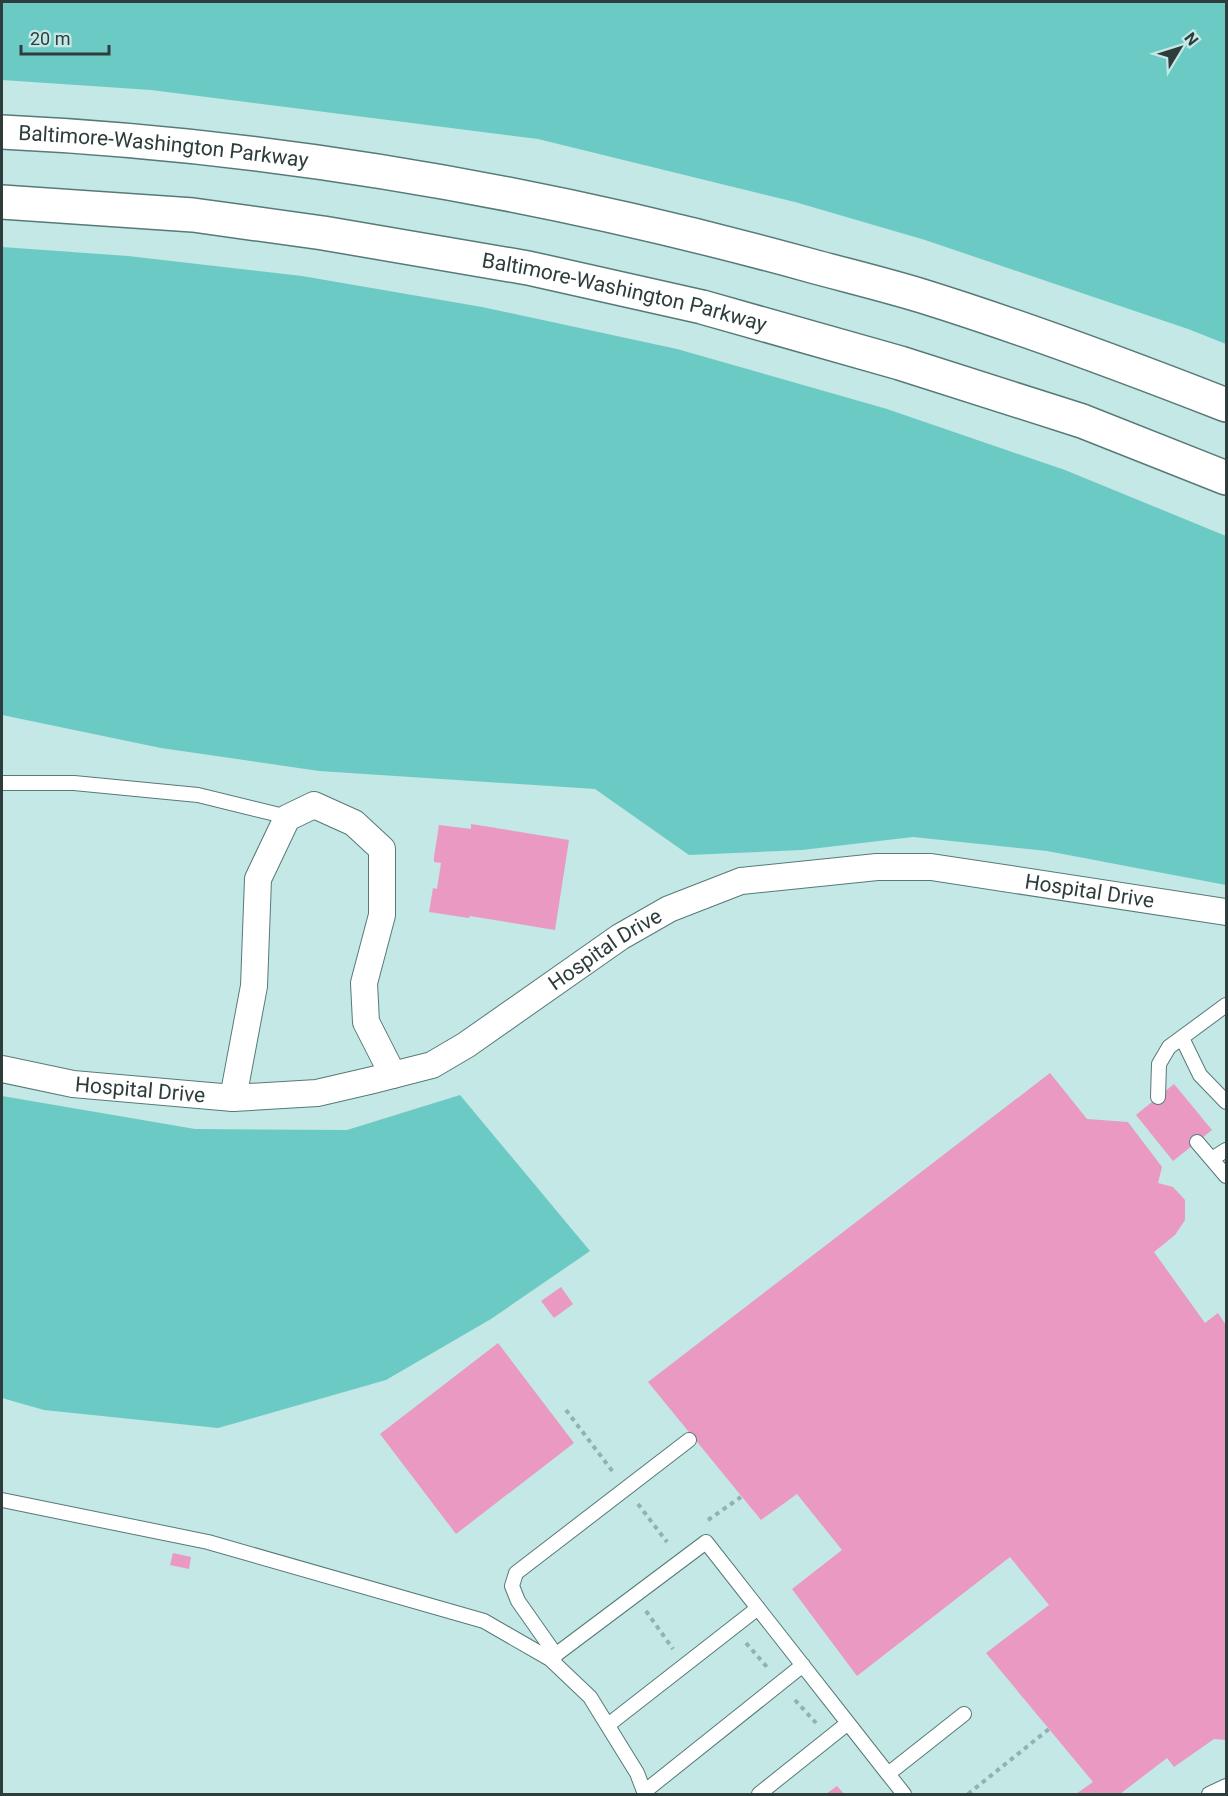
<svg xmlns="http://www.w3.org/2000/svg" width="1228" height="1796" font-family="Roboto,sans-serif">
<style>
.green{fill:#6ccac5}
.building{fill:#ea99c2}
.lines{fill:none;stroke-linecap:round;stroke-linejoin:round}
.lane-casing{stroke:#577a77;stroke-width:16}
.street-casing{stroke:#577a77;stroke-width:28}
.highway-casing{stroke:#577a77;stroke-width:36}
.path{stroke:#93b1ae;stroke-width:4;stroke-dasharray:4.5 4.5;stroke-linecap:butt}
.lane{stroke:#fff;stroke-width:14}
.street{stroke:#fff;stroke-width:26}
.highway{stroke:#fff;stroke-width:33}
.labels{text-anchor:middle;stroke-width:6;stroke-linejoin:round;paint-order:stroke}
.street-label{font-size:21px;fill:#2e3d3c;stroke:#c3e8e5}
</style>
<rect width="100%" height="100%" fill="#c3e8e5"/>
<!-- green -->
<path class="green" d="M2,2H1226V344L1188,329L925,240L795,202L538,139L151,90L2,80Z
M2,247L128,256L302,276L482,307L677,349L887,409L1065,470L1226,536V885L1047,851L913,837L802,850L689,855L595,789L319,771L161,748L2,715Z
M460,1095L590,1251L491,1319L386,1380L218,1428L44,1410L2,1398V1096L195,1129L347,1130Z"/>
<!-- building -->
<path class="building" d="M471,824L569,840L555,930L470,916L469,918L429,912L433,888L437,889L441,863L434,862V857L439,825L471,829Z
M1050,1073L1087,1119L1128,1122L1162,1167L1158,1183L1173,1187L1185,1200V1220L1175,1235L1154,1252L1205,1323L1218,1313L1226,1325V1740L1214,1739L1174,1767L1167,1758L1120,1794H1076L1093,1782L986,1653L1049,1605L1010,1557L857,1676L792,1589L842,1550L797,1494L761,1520L648,1382Z
M1174,1084L1212,1130L1173,1161L1136,1115Z
M561,1287L573,1304L554,1318L541,1301Z
M498,1343L574,1443L456,1534L380,1434Z
M173,1553L191,1557L189,1569L170,1565Z
M837,1786L844,1794H826Z"/>
<g class="lines">
<!-- lane casing -->
<g class="lane-casing">
<path id="lane" d="M2,783H74L198,795L288,817
M1182,1038L1200,1075L1226,1102
M1158,1097L1159,1064L1169,1047L1226,1005
M1197,1142L1226,1176
M1212,1159L1226,1150
M2,1500L208,1542L484,1621L550,1659L590,1697L637,1773L645,1794
M556,1655L518,1601L512,1586L516,1573L689,1440
M550,1659L706,1542L848,1723
M608,1725L758,1608
M888,1774L904,1794
M644,1792L803,1665
M759,1794L848,1723L888,1774L964,1714
M1209,1794L1226,1786"/>
</g>
<!-- street casing -->
<g class="street-casing">
<g id="street">
<path id="s1" d="M2,1069L73,1084L233,1098L317,1093L373,1080L432,1065L466,1045L620,937L669,909L741,881L877,867H931L1226,912"/>
<path d="M233,1098L254,986L258,879L287,818L314,805L354,823L382,849V915L364,983L366,1022L393,1075"/>
</g>
</g>
<!-- highway casing -->
<g class="highway-casing">
<g id="highway">
<path id="s2" d="M2,132C276,145 548,193 812,266C849,276 886,285 922,296C1025,328 1126,366 1226,405"/>
<path id="s3" d="M2,202L193,215L323,233L528,268L702,307L900,363L1082,421L1226,478"/>
</g>
</g>
<!-- path -->
<path class="path" d="M566,1410L613,1472
M638,1504L667,1542
M708,1520L741,1497
M646,1611L673,1649
M746,1643L767,1667
M795,1700L816,1723
M968,1794L1049,1729"/>
<!-- lane -->
<use href="#lane" class="lane"/>
<!-- street -->
<use href="#street" class="street"/>
<!-- highway -->
<use href="#highway" class="highway"/>
</g>
<g class="labels">
<!-- street labels -->
<g class="street-label">
<text dy="7" stroke="none"><textPath href="#s2" startOffset="162">Baltimore-Washington Parkway</textPath></text>
<text dy="7" stroke="none"><textPath href="#s3" startOffset="630">Baltimore-Washington Parkway</textPath></text>
<text dy="7" stroke="none"><textPath href="#s1" startOffset="1148">Hospital Drive</textPath></text>
<text dy="7" stroke="none"><textPath href="#s1" startOffset="644">Hospital Drive</textPath></text>
<text dy="7" stroke="none"><textPath href="#s1" startOffset="140">Hospital Drive</textPath></text>
</g>
</g>
<!-- border -->
<rect width="1228" height="1796" fill="none" stroke="#2e3d3c" stroke-width="6"/>
<!-- north arrow -->
<g transform="translate(1180 48) rotate(52)" stroke="#c3e8e5" stroke-width="4.5" paint-order="stroke">
<path d="M0-4.5L10 22L0 15L-10 22Z" fill="#2e3d3c"/>
<text y="-9" font-size="16" font-weight="bold" text-anchor="middle" fill="#2e3d3c">N</text>
</g>
<!-- scale -->
<path d="M21 45v9h88v-9" fill="none" stroke="#2e3d3c" stroke-width="3"/>
<text x="30" y="45" font-size="18" fill="#2e3d3c" stroke="#c3e8e5" stroke-width="4.5" paint-order="stroke">20 m</text>
</svg>
